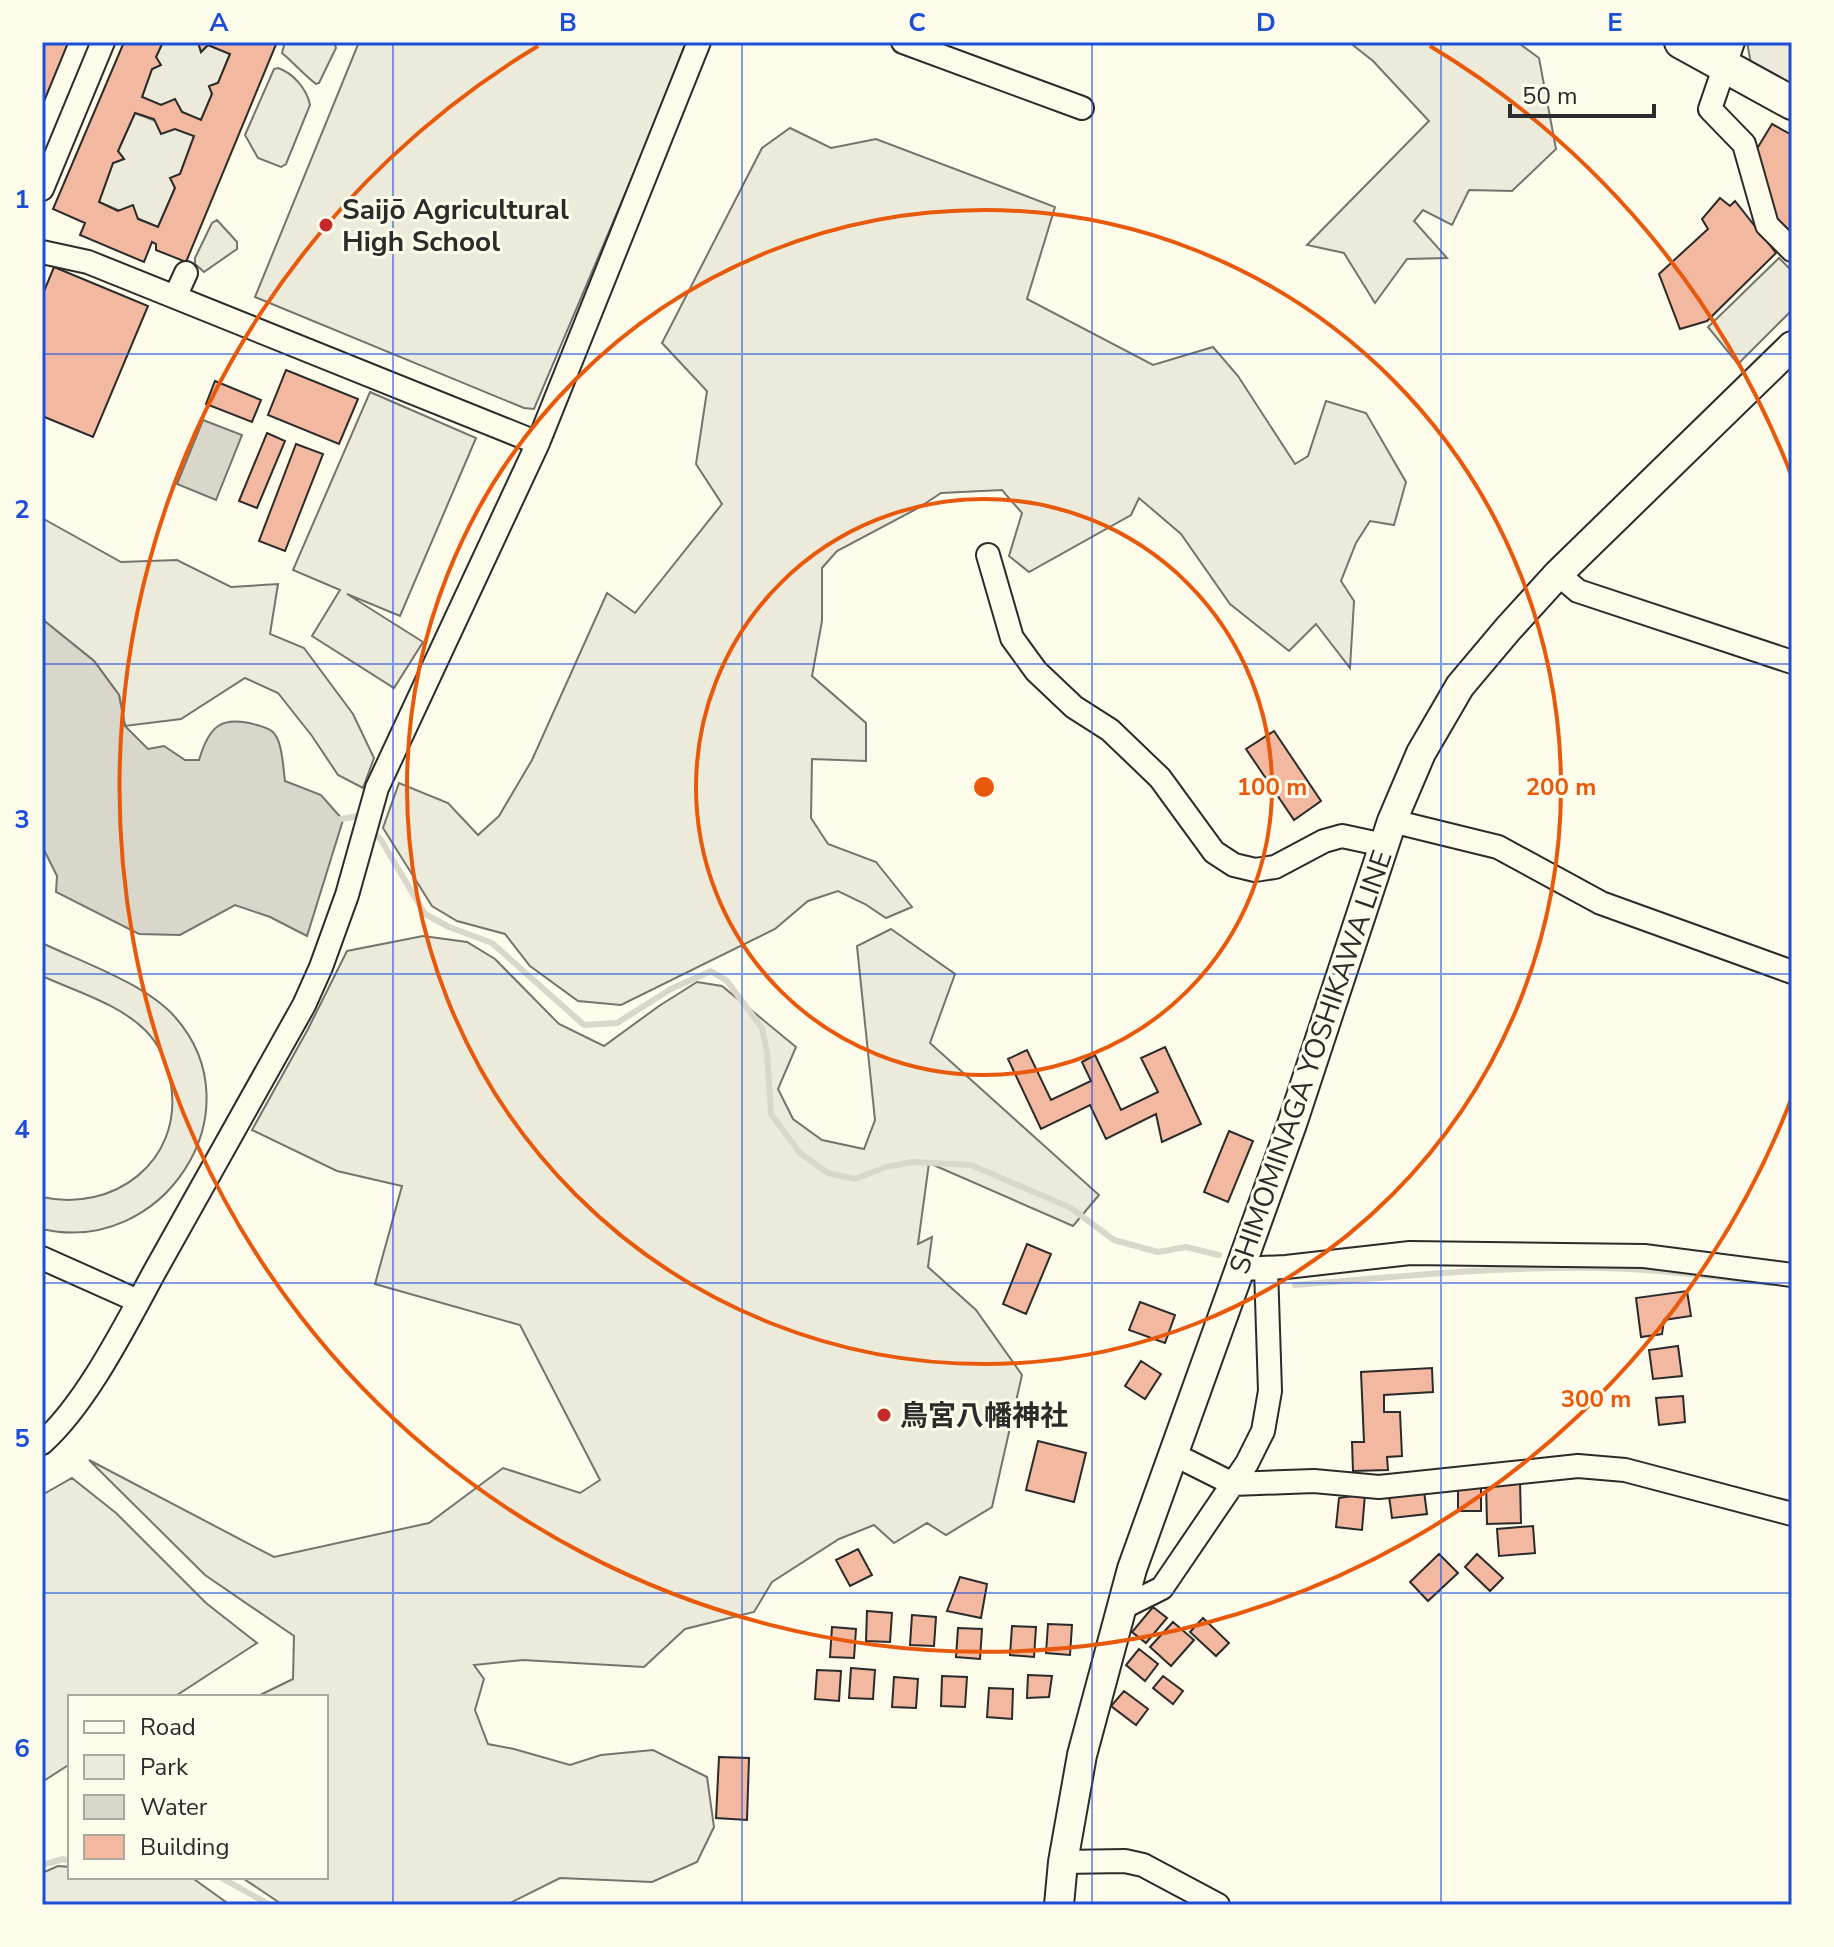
<svg xmlns="http://www.w3.org/2000/svg" width="1834" height="1947" font-family="'Nunito Sans','Noto Sans JP',sans-serif">
<style>
.green{fill:#ecebdb;stroke:#74746e;stroke-width:2}
.parking{fill:#eceadb;stroke:#74746e;stroke-width:2}
.water{fill:#d8d7c9;stroke:#74746e;stroke-width:2}
.lines{fill:none;stroke-linecap:round;stroke-linejoin:round}
.stream{stroke:#d8d7c9;stroke-width:6}
.building{fill:#f2b8a0;stroke:#2b2b2b;stroke-width:2;fill-rule:evenodd}
.minor-casing{stroke:#2b2b2b;stroke-width:26}
.major-casing{stroke:#2b2b2b;stroke-width:32}
.highway-casing{stroke:#2b2b2b;stroke-width:36}
.minor{stroke:#fdfbea;stroke-width:22}
.major{stroke:#fdfbea;stroke-width:28}
.highway{stroke:#fdfbea;stroke-width:32}
.grid{fill:none;stroke:#1d4ed8;stroke-width:2;stroke-opacity:0.55}
.ring{fill:none;stroke:#e8590c;stroke-width:4}
.poi-dot{fill:#c62828;stroke:#fdfbea;stroke-width:3}
.labels{text-anchor:middle;stroke-width:6;stroke-linejoin:round;paint-order:stroke}
.poi-label{font-size:28px;font-weight:bold;fill:#2b2b2b;stroke:#fdfbea;text-anchor:start}
.street-label{font-size:28px;fill:#2b2b2b;stroke:#fdfbea}
.centre{fill:#e8590c;stroke:#fdfbea;stroke-width:4}
.ring-label{font-size:24px;text-anchor:middle;font-weight:bold;fill:#e8590c;stroke:#fdfbea;stroke-width:6;stroke-linejoin:round;paint-order:stroke}
.neatline{fill:none;stroke:#1d4ed8;stroke-width:3}
.grid-label{font-size:26px;text-anchor:middle;font-weight:bold;fill:#1d4ed8}
</style>
<rect width="100%" height="100%" fill="#fdfbea"/>
<!-- green -->
<path class="green" d="M285,42H334L336,48L319,83L316,84C304,75 294,63 282,53Z
M359,42H686L644,149L534,409L524,408L255,297Z
M1349,42H1517L1539,58L1556,149L1512,191L1469,190L1452,225L1423,210L1414,221L1447,258L1407,259L1375,303L1344,253L1307,245L1429,121L1373,61Z
M278,68C293,73 307,89 310,105L286,164L281,167L258,158L245,135L274,69Z
M790,128L831,148L876,139L1055,207L1027,299L1153,365L1213,347L1238,376L1295,464L1308,456L1326,401L1366,413L1406,482L1394,525L1370,521L1356,543L1341,581L1354,601L1350,668L1316,624L1289,651L1230,604L1181,534L1139,498L1131,515L1029,572L1009,556L1022,513L1002,490L941,493L920,507L837,551L822,568V621L812,676L866,723V761L812,759L811,818L828,844L876,862L912,907L886,918L865,904L838,891L808,901L775,929L621,1005L578,1001L530,966L505,934L457,921L432,906L383,828L399,783L448,803L478,835L499,816L532,760L607,593L635,613L722,504L696,464L707,391L662,343L762,148Z
M217,220L237,242V249L204,272L195,264V258L212,223Z
M370,392L476,438L400,616L347,594L423,642L394,688L312,636L340,590L293,570Z
M42,518L121,562L177,560L231,587L278,584L270,634L304,648L353,714L374,758L363,788L338,775L312,736L278,693L245,678L181,719L125,726L119,695L94,661L42,619Z
M891,929L955,974L930,1043L1099,1195L1073,1226L929,1163L918,1244L932,1237L928,1267L976,1310L1022,1375L992,1507L946,1535L927,1523L894,1543L874,1525L839,1539L772,1582L754,1612L685,1629L644,1667L523,1660L474,1665L484,1679L475,1710L488,1744L514,1749L570,1765L601,1755L653,1750L707,1777L714,1827L697,1862L652,1882L560,1878L506,1905H283L241,1877H326V1697H256L293,1679L294,1636L205,1575L89,1460L274,1557L429,1523L503,1468L580,1493L600,1480L520,1325L375,1284L402,1186L337,1171L252,1130L308,1029L347,951L423,936L467,942L495,959L559,1024L604,1046L659,1006L697,982L722,986L796,1047L778,1089L793,1119L822,1140L864,1149L875,1120L857,946Z
M42,943C82,962 146,984 175,1017C259,1112 162,1257 42,1229V1197C113,1213 183,1162 171,1085C168,1065 160,1045 145,1030C119,1004 75,991 42,976Z
M72,1478L116,1513L206,1603L257,1643L174,1697H70V1764L42,1782V1495Z
M58,1866L70,1867V1877H191L230,1905H42V1873Z"/>
<!-- parking -->
<path class="parking" d="M163,42H198L201,52L208,45L230,54L218,83L209,86L212,94L201,120L182,112L175,100L161,105L142,97L152,69L160,65L156,57Z
M1747,42H1792V85L1751,64Z
M135,113L194,136L180,174L171,178L175,188L158,227L99,202L113,163L124,159L118,151Z
M1779,258L1792,271V310L1738,364L1708,327Z"/>
<!-- water -->
<path class="water" d="M203,420L242,435L216,500L177,484Z
M42,619L94,661L119,695L125,726L148,749L164,746L185,760H199C209,726 221,715 257,725C266,728 273,729 277,738C283,749 283,768 285,781L321,795L343,820L307,936L270,917L235,905L180,935L139,934L56,892L57,876L42,846Z"/>
<g class="lines">
<!-- stream -->
<path class="stream" d="M336,820L358,816L362,820
M370,828L381,840L425,914L449,927L492,943L584,1025L617,1023L671,989L711,971L727,981L762,1028L767,1052L771,1114L800,1153L828,1173L855,1179L886,1167L912,1162L971,1165L1071,1208L1114,1240L1158,1252L1186,1247L1219,1255
M1295,1285C1406,1276 1519,1264 1630,1269C1677,1271 1723,1279 1770,1283
M42,1865L63,1859L70,1861
M220,1877L270,1905"/>
</g>
<!-- building -->
<path class="building" d="M42,42L68,43L42,106Z
M124,42H163L156,57L161,65L152,69L142,97L161,105L175,99L182,112L201,120L212,94L209,86L218,83L230,54L208,45L201,52L198,42H277L186,262L156,250V244L152,242L144,262L80,235L85,223L53,209ZM135,113L154,119L161,134L175,129L194,136L180,174L170,178L175,188L158,227L138,219L133,205L118,211L99,202L113,163L124,159L118,151Z
M1772,124L1792,135V235L1775,219L1755,152Z
M1720,198L1730,206L1735,201L1776,253L1707,321L1680,329L1659,274L1708,229L1702,219Z
M54,267L148,306L93,437L42,416V296Z
M286,370L358,399L339,444L268,415Z
M215,381L261,400L252,422L206,404Z
M267,433L285,441L257,508L239,501Z
M296,444L323,454L285,551L259,541Z
M1274,731L1321,801L1294,820L1246,749Z
M1165,1047L1201,1124L1162,1142L1156,1114L1106,1139L1090,1105L1041,1129L1008,1059L1027,1050L1051,1100L1091,1081L1082,1062L1095,1055L1121,1110L1158,1092L1141,1058Z
M1229,1131L1253,1141L1228,1202L1204,1192Z
M1027,1244L1051,1254L1026,1314L1003,1304Z
M1687,1291L1691,1316L1664,1320L1662,1334L1641,1337L1636,1298Z
M1140,1302L1175,1315L1165,1343L1129,1330Z
M1678,1346L1682,1376L1653,1379L1649,1350Z
M1141,1361L1161,1374L1145,1399L1125,1386Z
M1432,1368L1433,1392L1384,1395V1412H1400L1402,1456L1387,1457L1388,1470L1353,1471L1352,1442H1364L1361,1372Z
M1683,1396L1685,1422L1659,1425L1656,1398Z
M1038,1441L1086,1453L1074,1502L1026,1490Z
M1520,1481L1521,1523L1487,1524L1486,1482Z
M1458,1483H1481V1511H1458Z
M1424,1491L1427,1514L1392,1518L1389,1496Z
M1365,1494L1362,1530L1336,1527L1339,1498Z
M1533,1526L1535,1553L1499,1556L1497,1529Z
M858,1549L872,1575L850,1586L836,1560Z
M1439,1554L1458,1573L1428,1601L1410,1582Z
M1477,1554L1503,1578L1490,1591L1465,1567Z
M960,1577L987,1584L981,1618L947,1611Z
M1153,1607L1167,1618L1146,1643L1132,1632Z
M867,1611L892,1613L890,1642L866,1641Z
M912,1615L936,1617L934,1646L910,1645Z
M1203,1618L1229,1643L1216,1656L1190,1632Z
M1173,1622L1194,1640L1171,1666L1150,1647Z
M1048,1624L1072,1625L1070,1655L1046,1653Z
M1012,1626L1036,1627L1034,1657L1010,1655Z
M832,1627L856,1629L854,1658L830,1657Z
M958,1628L982,1629L980,1659L956,1657Z
M1139,1649L1158,1664L1145,1681L1126,1665Z
M851,1668L875,1670L873,1699L849,1698Z
M817,1670L841,1671L839,1701L815,1699Z
M1028,1675L1052,1676L1049,1697L1027,1698Z
M942,1676L967,1677L965,1707L941,1706Z
M1163,1676L1183,1691L1173,1704L1153,1688Z
M894,1677L918,1679L916,1708L892,1707Z
M989,1688L1013,1689L1012,1719L987,1717Z
M1124,1691L1148,1709L1136,1725L1111,1706Z
M719,1757L749,1758L747,1820L716,1818Z"/>
<g class="lines">
<!-- minor casing -->
<g class="minor-casing">
<path id="minor" d="M903,42L1082,108
M1733,42L1710,109L1744,144L1767,225L1792,250
M42,189L103,42
M42,252L88,262L538,443
M175,297L186,273
M988,555L1012,638L1036,671L1074,707L1110,730L1160,778L1214,852L1234,865L1255,870L1275,867L1324,841L1342,836L1384,845
M1558,574L1578,591L1792,662
M1392,821L1498,847L1601,903L1792,972
M42,1258L138,1301
M1239,1269L1286,1267L1410,1253L1644,1256L1792,1275
M42,1443C87,1403 126,1324 155,1271C205,1182 254,1093 304,1005L321,967L347,895L377,788L538,443L699,42
M1173,1454L1233,1484L1314,1481L1379,1487L1578,1466L1625,1470L1792,1514
M1122,1608L1162,1588L1247,1463L1263,1431L1270,1391L1266,1268
M1063,1862L1125,1861L1143,1865L1218,1905"/>
</g>
<!-- major casing -->
<g class="major-casing">
<path id="major" d="M1059,1905L1063,1862L1082,1755L1132,1569L1292,1124L1392,821L1421,753L1460,686L1508,629L1558,574L1792,346"/>
</g>
<!-- highway casing -->
<g class="highway-casing">
<path id="highway" d="M1681,42L1792,103"/>
</g>
<!-- minor -->
<use href="#minor" class="minor"/>
<!-- major -->
<use href="#major" class="major"/>
<!-- highway -->
<use href="#highway" class="highway"/>
</g>
<!-- grid -->
<path class="grid" d="M393,42V1905M742,42V1905M1092,42V1905M1441,42V1905M42,354H1792M42,664H1792M42,974H1792M42,1283H1792M42,1593H1792"/>
<!-- distance rings -->
<g class="ring">
<circle cx="984" cy="787" r="288"/>
<circle cx="984" cy="787" r="577"/>
<path d="M1792 1097A865 865 0 1 1 538 46M1430 46A865 865 0 0 1 1792 477"/>
</g>
<!-- markers -->
<g class="poi-dot">
<circle cx="326" cy="225" r="8"/>
<circle cx="884" cy="1415" r="8"/>
</g>
<g class="labels">
<!-- poi labels -->
<g class="poi-label">
<text x="342" y="219">Saijō Agricultural<tspan x="342" dy="32">High School</tspan></text>
<text x="900" y="1425">鳥宮八幡神社</text>
</g>
<!-- street labels -->
<g class="street-label">
<text transform="translate(1310 1062) rotate(-71)" y="10">SHIMOMINAGA YOSHIKAWA LINE</text>
</g>
</g>
<circle cx="984" cy="787" r="12" class="centre"/>
<g class="ring-label">
<text x="1272" y="795">100 m</text>
<text x="1561" y="795">200 m</text>
<text x="1596" y="1407">300 m</text>
</g>
<!-- border -->
<rect width="1834" height="1947" fill="none" stroke="#fdfbea" stroke-width="88"/>
<!-- legend -->
<rect x="68" y="1695" width="260" height="184" fill="#fdfbea" stroke="#a9a89e" stroke-width="2"/>
<rect x="84" y="1721" width="40" height="12" fill="#fdfbea" stroke="#a9a89e" stroke-width="2"/>
<text x="140" y="1735" font-size="24" fill="#2b2b2b">Road</text>
<rect x="84" y="1755" width="40" height="24" fill="#ecebdb" stroke="#a9a89e" stroke-width="2"/>
<text x="140" y="1775" font-size="24" fill="#2b2b2b">Park</text>
<rect x="84" y="1795" width="40" height="24" fill="#d8d7c9" stroke="#a9a89e" stroke-width="2"/>
<text x="140" y="1815" font-size="24" fill="#2b2b2b">Water</text>
<rect x="84" y="1835" width="40" height="24" fill="#f2b8a0" stroke="#a9a89e" stroke-width="2"/>
<text x="140" y="1855" font-size="24" fill="#2b2b2b">Building</text>
<!-- scale -->
<path d="M1510 104v12h144v-12" fill="none" stroke="#2b2b2b" stroke-width="4"/>
<text x="1522" y="104" font-size="24" fill="#2b2b2b" stroke="#fdfbea" stroke-width="6" paint-order="stroke">50 m</text>
<rect x="44" y="44" width="1746" height="1859" class="neatline"/>
<g class="grid-label">
<text x="219" y="31">A</text>
<text x="568" y="31">B</text>
<text x="917" y="31">C</text>
<text x="1266" y="31">D</text>
<text x="1615" y="31">E</text>
<text x="22" y="208">1</text>
<text x="22" y="518">2</text>
<text x="22" y="828">3</text>
<text x="22" y="1138">4</text>
<text x="22" y="1447">5</text>
<text x="22" y="1757">6</text>
</g>
</svg>
